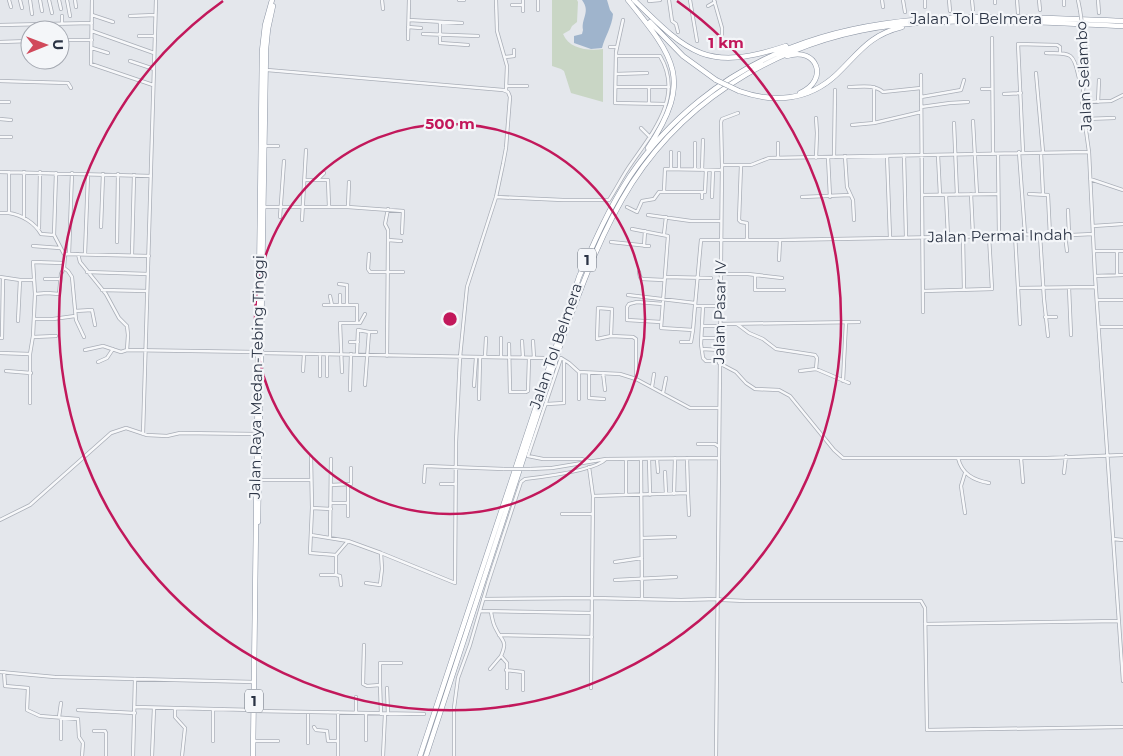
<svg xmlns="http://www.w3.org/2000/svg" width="1123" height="756" font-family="Montserrat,sans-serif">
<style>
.green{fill:#c9d6c5}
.water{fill:#9fb4cc}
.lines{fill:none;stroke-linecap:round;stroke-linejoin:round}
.minor-casing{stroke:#a9aeb7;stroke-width:4}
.highway-casing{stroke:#8b94a3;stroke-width:5.5}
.minor{stroke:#f7f8fa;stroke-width:2.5}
.highway{stroke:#fff;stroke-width:4.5}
.minor-bridge-casing{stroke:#a9aeb7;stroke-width:4;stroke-linecap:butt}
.highway-bridge-casing{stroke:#8b94a3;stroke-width:5.5;stroke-linecap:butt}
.minor-bridge{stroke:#f7f8fa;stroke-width:2.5}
.highway-bridge{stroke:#fff;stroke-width:4.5}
.ring{fill:none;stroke:#c2185b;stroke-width:2.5}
.labels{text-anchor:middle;stroke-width:4.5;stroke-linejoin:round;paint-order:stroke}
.shield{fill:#f4f6f9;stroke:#676e7b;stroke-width:1}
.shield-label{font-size:14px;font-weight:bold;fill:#2b3445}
.street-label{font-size:15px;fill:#2b3445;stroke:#f4f6f9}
.centre{fill:#c2185b;stroke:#f4f6f9;stroke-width:2.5}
.ring-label{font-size:15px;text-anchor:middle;font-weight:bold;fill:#c2185b;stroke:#f4f6f9;stroke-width:4.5;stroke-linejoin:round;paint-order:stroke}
</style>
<rect width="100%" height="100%" fill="#e4e7ec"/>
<!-- green -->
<path class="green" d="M552,0H577L578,2L577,22L572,26L570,30L563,34C569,49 588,51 603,49V102L571,93L564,71L561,69L552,66Z"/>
<!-- water -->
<path class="water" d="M582,0H607L610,10L613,14C612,27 605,36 602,48L591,49L574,43V36L582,34L583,30C581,18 591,12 582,0Z"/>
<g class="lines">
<!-- minor casing -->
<g class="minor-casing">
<path id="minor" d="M9,0L11,7
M20,0L22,8
M30,0L32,14
M40,0L42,11
M49,0L52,13
M59,0L61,9
M67,0L70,16
M75,0L76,7
M92,0L91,64L153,85
M382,0L383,9
M459,0H464
M496,0L497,31L507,66L506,90
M523,0V11
M669,0L672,21L676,24L678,32
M690,0L697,41
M714,0L722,28V47
M882,0L883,7
M903,0L905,12
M925,0V7
M949,0L950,11
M972,0L973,10
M1017,0L1018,13
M1039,0L1040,10
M1064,0V5
M1078,0L1080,10
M1098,0L1099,13
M649,1L660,0
M995,3V0
M512,5H523
M708,6L715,2
M538,10V0
M92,15L113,22
M62,16V24
M130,16L155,15
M409,20L462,23
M623,20L616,52L615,103L666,104
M440,22V43L468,45
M0,25L92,23
M42,25V30
M408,27L421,28
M92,31L154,53
M423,34L478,36
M139,36H154
M1084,37L1086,59L1082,102L1089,152L1095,276L1123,681
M992,38L993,154
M408,39L409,0
M60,40H92
M0,42L30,41
M610,47H617
M92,48L108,53
M1046,53C1068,54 1073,50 1078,74C1079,79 1079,81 1083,85
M505,57L514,56V50
M130,61L154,69
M267,70L503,90L508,92L510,97L506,148L503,164L496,197L467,287L460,357L456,442L455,583L381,553L348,541L311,535
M1036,73L1043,152
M616,74L647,73
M921,75L923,312
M0,81L68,83L71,88
M507,86H527
M616,87H649V103
M649,87H669
M849,87C860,87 874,84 883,92L921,88
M874,87V123
M982,89H992
M1004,94L1021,93
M921,97L961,90L964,80
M0,102H9
M1082,102L1111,101L1123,95
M1098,102L1099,80
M921,107L950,103L968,102
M816,118L817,133L816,158
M0,119L11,120
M1085,119L1114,118
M973,121L977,194
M954,123L957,195
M852,125L874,123L921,112
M641,128L650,137
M0,137H11
M695,143V169
M264,146H278
M1019,152L1025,234
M1023,152L1018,44L1057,45L1060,47V53
M679,153V169
M1041,153L1043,194
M998,154L999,236
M904,155L906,237
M938,155L940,195
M845,156L847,187L853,200L854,220
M887,156L890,238
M778,157V143
M828,157L830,197
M834,157L835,90
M722,165H751L769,158L1089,152
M741,165L739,220L741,222L747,223V240
M671,169V152
M702,170L703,140
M0,172L151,176
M9,172V213C22,215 35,223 41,234L54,235
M56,173L54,235L64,254
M1090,179L1123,190
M305,180H328L329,207
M317,180L324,173
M664,191L665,169L721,170
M971,194L973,236
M1029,194L1048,195L1050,236
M922,195L997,194
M946,195L948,237
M496,197L563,200H609C617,188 623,175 631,164C653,132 684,96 660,56H616
M712,197L713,170
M802,197L850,195
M702,198V192
M263,207H348L403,211L402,233
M348,207L349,182
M627,207L637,212L642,201L654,199L659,192H705L706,170
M1068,210L1069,235
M0,213H9
M648,215L691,221H721
M280,217L284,161
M24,218V172
M302,220L306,150
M1093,226L1123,224
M101,227L103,174
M39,228L40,172
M632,229L668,236L661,328L693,330L695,306H720
M664,234L666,217
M1015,234L1020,324
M1040,235L1044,299L1048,336
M1065,235L1067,251
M963,237L964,290
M388,240L401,241
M117,242L118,174
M611,242L649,246
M33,246L60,248
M644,246L645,231
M1095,251H1123
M69,254L72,173
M78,254L80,262L106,294L119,318L127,326L128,335L127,350L257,352
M85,254L88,174
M369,254L368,269L370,272H403
M132,255L134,175
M779,260L780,240L999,236L1022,234L1050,236L1093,234
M64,268L68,271L72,277L76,320L84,337
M87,272L148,274
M639,272L640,277L642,279L664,280
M720,274H748L782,278
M755,275V290H784
M1117,275V251
M1095,276L1123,275
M0,277L20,280H33
M665,277L711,278
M45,279H60
M339,284L347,285V305
M1018,288L1095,287
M1069,288L1071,335
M102,290L147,291
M923,291L992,289L989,236
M35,294L47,293L59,294L61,274L64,268L65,254L149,256
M628,295L695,303
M330,296L332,305
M1097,300H1123
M324,305H357V323H340L342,372
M340,305V295
M695,306L701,240H780
M703,306L701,344L703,358L706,361H719
M75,311L92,310L95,325
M1045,317H1056
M35,319H53L75,316
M18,321L20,280
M661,322L627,320V307L629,304L637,302L663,304
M357,323H360L365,314
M720,324L859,322
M737,324L749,333L763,339L776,349L815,355L817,358L816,369
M702,326H720
M1099,327H1123
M369,332H376
M611,336L597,339L598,308L612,309L611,336L633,337L636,339V379L690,408H718
M33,337L56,336
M0,338H2L3,278
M702,338H720
M522,341L523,358
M533,341L534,358
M350,342H358
M681,342H691L693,330
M509,344L510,392H526L528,391L529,358
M702,349L720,350
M85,350L103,346L121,352L127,350
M0,353L30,354
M261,353L544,358
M357,354L358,330L369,332L365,385
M387,356L388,240V230L385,224L388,209
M485,357L486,338
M501,357V338
M98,362L107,358L113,349
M719,363L736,372L746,383L755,389L779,390L790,396L834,450L843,458H1047L1123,455
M6,371L31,373
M303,371L304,354
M800,371L816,369L849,383
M589,373V398L604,399
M603,373L605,390
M320,376V354
M327,376V354
M843,381L846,322
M474,386L476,358
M652,387L654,374
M350,390L351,354
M663,393L666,378
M479,399L480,358
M579,399V372
M30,403V354L33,336L35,294L33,262L63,263
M547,404L564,403V360
M143,434L156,0
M698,444H715L718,446
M311,457L312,508L331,509
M958,458C962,474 973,480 989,483
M1021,458L1023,482
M641,459L642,599
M649,459L650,495
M657,459L658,472
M589,461L581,459H543L528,456L561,358L569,363L579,372L620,374L636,379
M589,467L593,496L591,688
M530,469L552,468L606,459L718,458
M665,472L666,494
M1064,473L1066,456
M259,480H311
M424,482L425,466L504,469
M441,484H456
M331,485L351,484V468
M348,485V516
M688,493L689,515
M674,494L675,458
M626,495V459
M593,496L688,493L687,458
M331,503H348
M312,508L310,553L336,555L348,541
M965,513L961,486L965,473
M562,514H592
M0,520L30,505L111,433L126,428L147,435L167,436L180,433L257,434
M330,538L331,459
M642,538L675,537
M1113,539L1123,540
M336,555V575L340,576L341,585
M615,562L642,558
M321,575H336
M615,580L676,577
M366,583L380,585L382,569L381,553
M483,599L593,598L681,600L718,599L723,600L746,601H921L925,608L927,730L1123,727
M480,611L592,613
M491,612C492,618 493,624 496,629C502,642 508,640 501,656L507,663V688
M925,624L1119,621
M499,635L592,637
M364,645L363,684L367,686L380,685L381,714
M490,669L501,656
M506,670L523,672V690
M0,672L55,677L254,682
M4,672L5,686L28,688L27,710L40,716L78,719L79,737L83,743L82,756
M380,685V663H401
M387,688L388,714
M135,707L253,710
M175,709V717L185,728L182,756
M78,710L135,713
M256,711L424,714
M356,713V697
M366,713V740
M59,717L61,703
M314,727L316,730L327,731L328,741H338
M94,731H105L106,733V756
M61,739V718
M213,741V710
M255,741H278
M308,743V712
M133,756L135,679
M152,756L154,708
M338,756V712
M383,756L385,714
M454,756V708L458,678L470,645L488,583L521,482L525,479C542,477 595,471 606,459
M716,756L722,165L721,122L722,119L738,113"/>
</g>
<!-- highway casing -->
<g class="highway-casing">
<path id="highway" d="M628,0C675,58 693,80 648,148
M634,0C689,54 707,72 786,46
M650,22L683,56L716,80
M787,56C817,46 830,80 800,93
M739,91C773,103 808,101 836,75C859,53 869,35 902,27
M258,522L266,49L268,29L273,6
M253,756L262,51L265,25L272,0
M420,756L579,277C594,242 609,208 630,176C649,148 673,122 699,101C823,0 974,16 1123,21
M426,756L564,334C583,282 602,230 632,183C691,92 790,37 896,25C971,17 1048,23 1123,26"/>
</g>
<!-- minor -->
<use href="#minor" class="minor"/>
<!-- highway -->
<use href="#highway" class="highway"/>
<!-- minor-bridge casing -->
<g class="minor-bridge-casing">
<path id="minor-bridge" d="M1080,10L1084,37
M504,469H530"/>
</g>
<!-- highway-bridge casing -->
<g class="highway-bridge-casing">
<path id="highway-bridge" d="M716,80L739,91"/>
</g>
<!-- minor-bridge -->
<use href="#minor-bridge" class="minor-bridge"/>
<!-- highway-bridge -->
<use href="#highway-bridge" class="highway-bridge"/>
</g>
<!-- distance rings -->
<g class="ring">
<circle cx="450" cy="319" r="195"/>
<path d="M677 1A391 391 0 1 1 223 1"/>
</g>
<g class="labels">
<!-- shield labels -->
<g class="shield">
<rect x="578" y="248.5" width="18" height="23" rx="4"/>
<rect x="245" y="689.5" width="18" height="23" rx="4"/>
</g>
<g class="shield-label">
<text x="587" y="265">1</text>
<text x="254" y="706">1</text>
</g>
<!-- street labels -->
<g class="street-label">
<text x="976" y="24">Jalan Tol Belmera</text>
<text transform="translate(1084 76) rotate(-93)" y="5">Jalan Selambo</text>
<text transform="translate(1000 236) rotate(-1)" y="5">Jalan Permai Indah</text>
<text transform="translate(720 312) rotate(-89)" y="5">Jalan Pasar IV</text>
<text transform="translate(556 346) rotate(-71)" y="5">Jalan Tol Belmera</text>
<text transform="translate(257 377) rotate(-89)" y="5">Jalan Raya Medan-Tebing Tinggi</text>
</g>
</g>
<circle cx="450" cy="319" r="8" class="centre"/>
<g class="ring-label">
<text x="726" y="48">1 km</text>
<text x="450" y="129">500 m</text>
</g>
<!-- north arrow -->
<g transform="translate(45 45) rotate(89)"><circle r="24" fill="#f4f6f9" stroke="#a4a8b1"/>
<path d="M0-4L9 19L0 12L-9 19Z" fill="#d1495b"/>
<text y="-8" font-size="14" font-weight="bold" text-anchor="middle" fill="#2b3445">U</text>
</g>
</svg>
